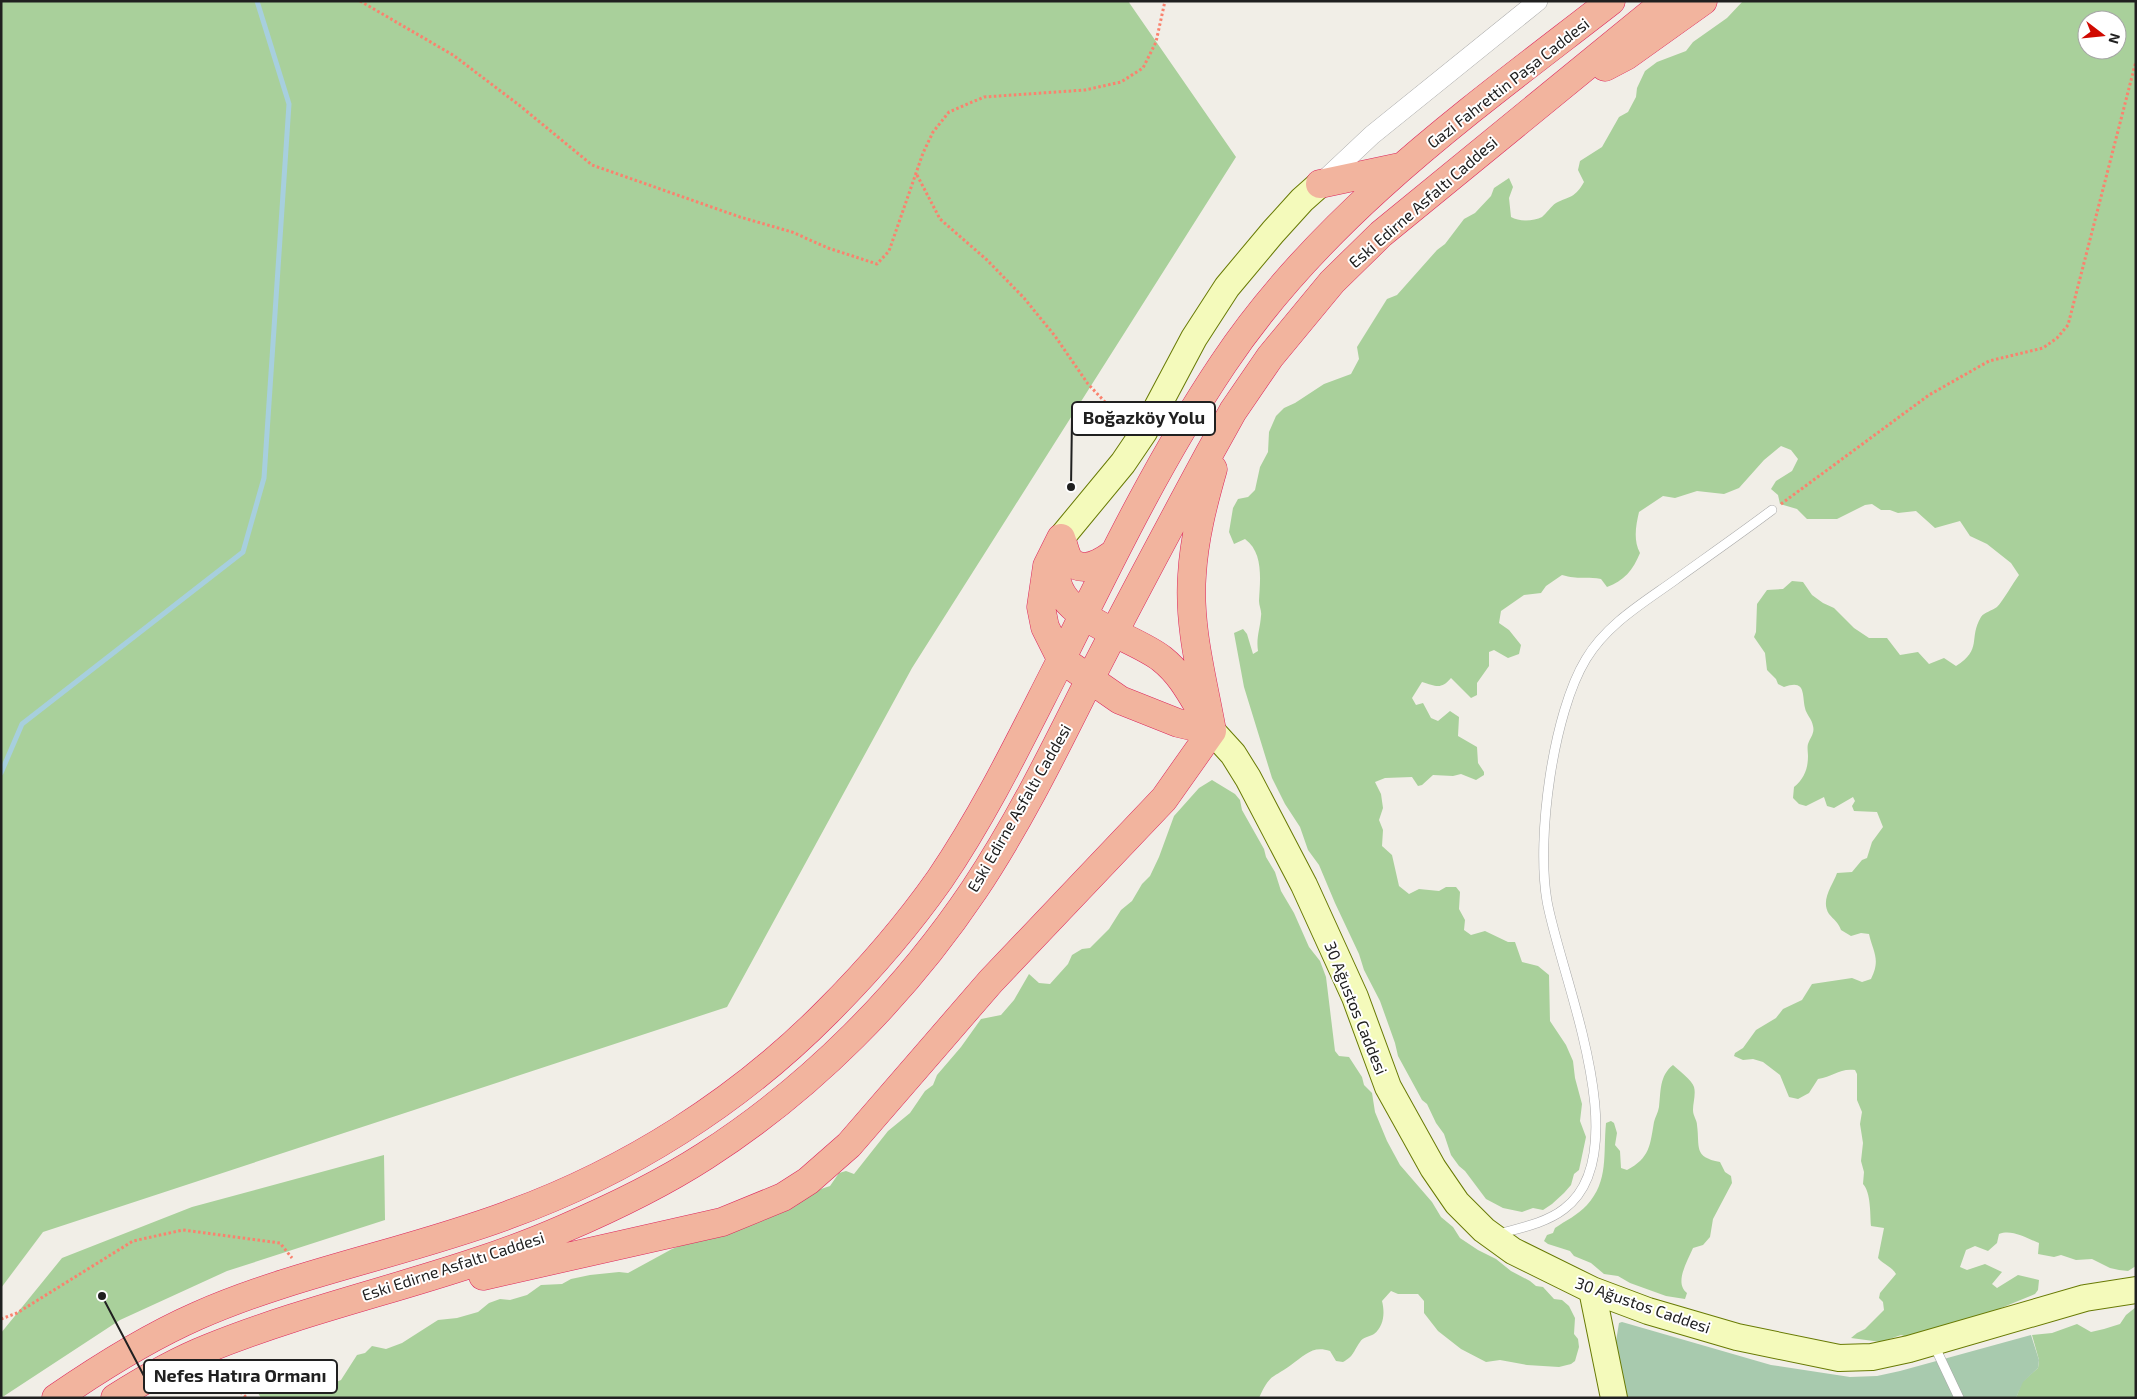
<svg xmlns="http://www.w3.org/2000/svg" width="2137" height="1399" font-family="'Exo 2',sans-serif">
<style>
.forest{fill:#a9d09b;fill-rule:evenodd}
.cemetery{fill:#a8caae}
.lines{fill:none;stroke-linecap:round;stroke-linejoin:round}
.stream{stroke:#a7cfde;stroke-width:5}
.service-casing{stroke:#a7a7a7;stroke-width:10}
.minor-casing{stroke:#a7a7a7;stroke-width:20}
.secondary-casing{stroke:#687a04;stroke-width:28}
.trunk-casing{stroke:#dc265d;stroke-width:29}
.path{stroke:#fa826e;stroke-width:3;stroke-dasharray:2.5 2.5;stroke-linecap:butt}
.service{stroke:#fff;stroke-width:9}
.minor{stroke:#fff;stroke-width:19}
.secondary{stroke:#f4fabb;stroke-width:26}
.trunk{stroke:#f2b49e;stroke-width:28}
.labels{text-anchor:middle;stroke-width:4;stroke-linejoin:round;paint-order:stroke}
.street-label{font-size:16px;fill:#202020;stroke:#fff}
.leader{fill:none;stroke:#202020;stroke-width:2}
.callout-dot{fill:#202020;stroke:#fff;stroke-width:2}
.callout{fill:#fff;stroke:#202020;stroke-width:2}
.callout-label{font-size:18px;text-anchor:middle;font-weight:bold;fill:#202020}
</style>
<rect width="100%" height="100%" fill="#f1eee7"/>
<!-- forest -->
<path class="forest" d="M1,1H1128L1236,157L912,668L727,1007L43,1232L1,1288Z
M1743,1H2136V1266L2128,1271L2119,1270L2110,1268L2092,1259L2076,1260L2061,1255L2054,1257L2038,1254L2039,1243C2026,1238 2012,1229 1999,1234L1997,1243L1988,1251L1975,1246L1966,1250L1960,1267L1967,1270L1985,1264L2002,1272L1992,1284L1997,1288L2018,1275L2039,1280L2038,1290L2035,1294L2001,1308L1995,1313L1915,1339L1901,1335L1881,1342L1851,1338L1857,1333L1865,1329L1884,1310L1883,1302L1879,1298L1880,1293L1896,1274C1891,1266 1884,1265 1878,1258L1884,1228L1871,1226C1870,1213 1871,1193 1863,1184L1864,1172L1861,1161L1863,1143L1860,1124L1862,1112L1857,1100V1074L1855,1070C1839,1068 1833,1077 1818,1079L1809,1093L1798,1099L1789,1097L1780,1075L1763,1062L1753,1059L1743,1060L1734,1056L1735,1053L1743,1048L1756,1030L1776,1018L1783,1009L1802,1000L1812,984L1852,978L1862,982L1871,979C1881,959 1873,952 1869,934L1861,933L1851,936L1841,930C1838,922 1834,920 1829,914C1820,900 1833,885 1837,873L1852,872L1862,860L1867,858L1872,842L1883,827L1877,812L1854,811L1852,806L1855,801L1853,797L1834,808L1827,806L1824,797L1806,806L1799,804L1793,798L1794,787C1804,779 1808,769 1808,756C1808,753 1807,747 1808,744C1810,738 1815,733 1813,726C1812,719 1806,714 1805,708C1802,694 1806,679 1784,687L1778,684L1776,679L1767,670L1765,653L1754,637L1756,632L1757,604L1767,590L1783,589L1792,581L1803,582L1812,595L1823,603L1834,608L1854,628L1869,638H1887L1900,655L1918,652L1929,664L1944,658L1956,666C1983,649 1968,639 1981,617C1984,612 1992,611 1997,607C2003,601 2013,583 2019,575L2011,563L1987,544L1970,536L1960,521L1935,528L1916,511L1898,513L1890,510H1881L1872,504L1865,505L1837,519H1807L1797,509L1780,504L1778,495L1771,489L1776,481L1792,471L1798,459L1791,450L1781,446L1764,460L1739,488L1724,494L1697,491L1675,498L1663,496L1639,512C1636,525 1633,540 1640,553C1633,570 1624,581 1607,587L1601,579C1585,576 1579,580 1562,575L1546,586L1541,593L1524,595L1501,611L1499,623L1509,630L1521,645L1519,654L1508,658L1494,650L1489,652V666L1477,683V695L1471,698L1451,678C1441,690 1436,686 1422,682L1412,698L1416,705L1423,703L1431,718L1438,721L1450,711L1459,717L1458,736L1477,747L1478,763L1484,772V775L1476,780L1461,774L1453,776L1433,775L1422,785L1418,786L1412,777L1385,778L1375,782L1381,794L1383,808L1379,820L1383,830L1382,846L1392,855L1399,886L1409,894L1419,889L1439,891L1446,887H1456L1460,892L1459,909L1465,920L1464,930L1471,935L1485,931L1508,942H1515L1522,962L1538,966L1549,975L1550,1021L1566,1045L1573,1061L1575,1078L1582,1104L1580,1121L1586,1137L1579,1170L1574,1174L1571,1185L1564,1193L1552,1204L1543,1210L1533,1208L1522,1212L1503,1208L1486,1199L1465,1171L1459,1166L1451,1155L1444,1134L1436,1123L1427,1104L1422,1100L1398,1056L1395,1043L1380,1001L1364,970L1359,954L1335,903L1319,865L1308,850L1300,827L1285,804L1272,778L1244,687L1234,633L1243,629L1247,634L1253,654L1258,651C1256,638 1260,629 1261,616C1262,611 1259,606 1259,601C1260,580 1264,553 1245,539L1234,544L1229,532L1233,508L1238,499L1248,497L1255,490L1260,467L1268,452L1269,432L1276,416L1284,408L1295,403L1324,384L1351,374L1359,359L1357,347L1387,299L1397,295L1437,250L1445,244L1464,219L1475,213L1491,196L1494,188L1509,178L1513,187L1509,198L1511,217C1519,222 1534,221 1542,217C1547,213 1551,206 1556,203C1570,196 1575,198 1584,182L1578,170L1580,161L1602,147L1619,117L1628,112L1636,97L1637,88L1645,71L1657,62L1686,51L1693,42L1727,18ZM2087,20H2117V50H2087Z
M1212,780L1235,794L1240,800L1242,810L1264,849L1266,857L1275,872L1281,891L1294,913L1309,947L1320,961L1326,977L1335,1051L1339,1056L1349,1057L1362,1077L1364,1085L1372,1093L1375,1112L1387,1141L1400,1165L1432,1202L1441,1217L1453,1227L1460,1238L1478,1250L1496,1259L1511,1271L1530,1281L1536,1286L1543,1287L1554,1299L1562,1300L1569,1306L1575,1318L1574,1334L1578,1339L1579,1347L1575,1361L1571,1364L1559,1367L1527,1365L1500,1360L1486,1362L1461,1349L1438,1331L1424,1313V1301L1418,1294H1398L1391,1291L1382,1301C1385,1313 1384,1326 1374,1334C1369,1337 1363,1337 1360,1342C1353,1352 1354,1356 1343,1362L1336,1361L1330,1351C1313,1345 1305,1355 1291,1365C1272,1379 1270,1373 1259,1398H261L258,1393L256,1379L271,1374L278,1365L285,1362L290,1364L297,1376L316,1390L341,1380L357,1355L365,1353L372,1346L386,1349L402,1343L438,1320L457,1318L478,1312L489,1303L500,1299L510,1300L527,1295L541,1285L562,1284L571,1279L590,1275L619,1272L628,1273L672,1249L716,1232L789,1210L797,1205L801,1199L818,1190L830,1186L839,1173L846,1171L854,1174L888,1131L910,1113L925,1091L933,1085L937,1075L961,1047L981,1019L1001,1015L1014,1000L1029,974L1039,983L1050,984L1068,964L1072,955L1082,949L1090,948L1109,929L1121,910L1132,901L1142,884L1150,876L1159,857L1174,816L1199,788Z
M1673,1065C1678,1070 1692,1080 1694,1087C1696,1094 1693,1103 1693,1110C1693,1116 1697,1120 1697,1125C1700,1147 1693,1157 1720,1162L1725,1172L1731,1176L1732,1183L1713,1219L1710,1237L1703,1245L1693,1248C1687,1262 1674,1283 1687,1293L1685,1299L1666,1296L1630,1283L1618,1276L1604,1274L1591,1263L1574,1256L1570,1251L1548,1244L1544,1241L1547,1235L1553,1233L1555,1228C1565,1221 1578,1215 1587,1205C1609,1181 1603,1154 1606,1123L1611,1121L1614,1123L1617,1133L1615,1145L1620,1151L1621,1168L1627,1170C1650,1158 1650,1145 1654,1122C1655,1117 1658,1113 1659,1107C1661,1092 1659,1076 1673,1065Z
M384,1155L385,1220L227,1271L120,1320L1,1398V1333L62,1258L192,1207Z
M2136,1307V1398H2016L2022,1382L2038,1368L2039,1360L2032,1335L2052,1333L2077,1324L2091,1332L2104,1329L2120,1324L2126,1315Z"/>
<!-- cemetery -->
<path class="cemetery" d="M1622,1322L1771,1365L1850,1377L1877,1376L1900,1371L2031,1335L2039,1360L2038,1368L2023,1382L2016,1398H1626L1616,1341L1619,1323Z"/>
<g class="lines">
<!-- stream -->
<path class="stream" d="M1,773L22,724L243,552L264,478L289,104L257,1"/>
<!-- service casing -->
<g class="service-casing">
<path id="service" d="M1498,1234C1520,1228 1546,1223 1564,1209C1639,1153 1560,975 1547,901C1536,838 1553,713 1586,659C1607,624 1643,603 1675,580C1707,557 1740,534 1772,510
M1934,1345L1959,1398"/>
</g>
<!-- minor casing -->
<g class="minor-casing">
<path id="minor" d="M1322,182L1372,135L1538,1"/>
</g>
<!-- secondary casing -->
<g class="secondary-casing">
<path id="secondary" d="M1061,538L1123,463L1144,432L1194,338L1227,287L1273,232L1302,200L1320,184
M1212,731L1233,754L1248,778L1304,885L1355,997L1388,1087L1433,1168L1457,1203L1484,1230L1513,1251L1592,1290L1648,1311L1737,1337L1839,1358L1872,1357L1909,1349L2085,1298L2136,1290
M1592,1290L1614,1398"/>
</g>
<!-- trunk casing -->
<g class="trunk-casing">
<path id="trunk" d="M1605,67L1626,56L1703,1
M1320,184L1400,167
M1061,538L1047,566L1041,607L1045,627L1061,659L1120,700L1178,723L1212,731
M1061,538C1064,545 1065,555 1070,561C1083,574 1102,562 1113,554
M1058,558C1057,563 1056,568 1056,573C1056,619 1134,636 1162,659C1181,674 1191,694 1203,714
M483,1276L722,1222L783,1197L808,1181L849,1145L991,981L1164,799L1212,731C1203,680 1188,627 1192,575C1194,539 1203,504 1213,469
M56,1398C101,1367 147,1338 197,1316C297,1272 406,1253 508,1215C627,1172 738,1102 827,1012C868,971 907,926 940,879C987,810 1023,734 1061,660C1111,559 1160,458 1223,364C1322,215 1472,109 1611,1
M115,1398C145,1379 176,1361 209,1348C325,1301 449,1279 563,1229C612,1208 660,1185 705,1156C811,1088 904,994 974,890C1018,824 1053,753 1088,683C1127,606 1168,530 1209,454L1233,411L1270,357L1332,282L1381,234L1666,1"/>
</g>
<!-- path -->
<path class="path" d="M360,1L453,55L519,105L592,165L740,217L792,232L828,248L877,264L889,251L923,153L933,132L949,112L984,97L1085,90L1121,82L1143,68L1156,42L1165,1
M917,175L940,219L987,260L1024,298L1055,336L1088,384L1125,423
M1781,504L1929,395L1989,361L2043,348L2057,338L2068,325L2136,61
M1,1319L17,1313L133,1241L183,1230L280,1243L292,1258
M198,1378L237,1389L247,1398"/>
<!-- service -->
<use href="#service" class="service"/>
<!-- minor -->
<use href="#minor" class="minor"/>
<!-- secondary -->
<use href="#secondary" class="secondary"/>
<!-- trunk -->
<use href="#trunk" class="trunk"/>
</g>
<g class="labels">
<!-- street labels -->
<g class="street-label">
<text transform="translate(1508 83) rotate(-38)" y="6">Gazi Fahrettin Paşa Caddesi</text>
<text transform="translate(1423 202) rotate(-41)" y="6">Eski Edirne Asfaltı Caddesi</text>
<text transform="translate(1019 808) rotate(-60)" y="6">Eski Edirne Asfaltı Caddesi</text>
<text transform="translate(1356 1008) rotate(68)" y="6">30 Ağustos Caddesi</text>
<text transform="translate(453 1266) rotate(-18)" y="6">Eski Edirne Asfaltı Caddesi</text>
<text transform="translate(1643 1305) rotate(19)" y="6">30 Ağustos Caddesi</text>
</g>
</g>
<!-- callouts -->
<path class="leader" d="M1071 487L1072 418M102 1296L144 1376"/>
<g class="callout-dot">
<circle cx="1071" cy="487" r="5"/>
<circle cx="102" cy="1296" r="5"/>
</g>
<g class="callout">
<rect x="1072" y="402" width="143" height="33" rx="5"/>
<rect x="144" y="1360" width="193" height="33" rx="5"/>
</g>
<g class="callout-label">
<text x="1144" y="424">Boğazköy Yolu</text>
<text x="240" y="1382">Nefes Hatıra Ormanı</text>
</g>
<!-- border -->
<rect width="2137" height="1399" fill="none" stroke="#202020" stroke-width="5"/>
<!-- north arrow -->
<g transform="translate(2102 35) rotate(106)"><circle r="24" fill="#ffffff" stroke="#a6a6a6"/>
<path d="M0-4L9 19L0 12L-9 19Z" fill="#d00900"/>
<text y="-8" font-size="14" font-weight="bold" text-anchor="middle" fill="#202020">N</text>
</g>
</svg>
